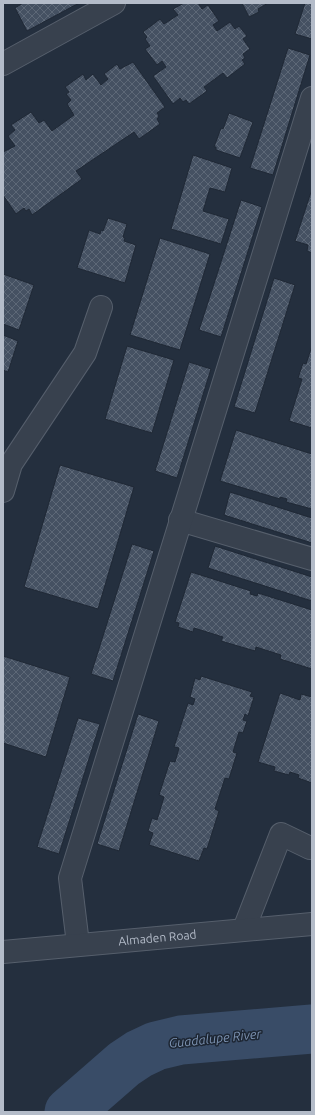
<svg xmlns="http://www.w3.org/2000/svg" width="315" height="1115" font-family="Ubuntu,sans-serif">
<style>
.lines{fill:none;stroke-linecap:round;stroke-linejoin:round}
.river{stroke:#394c67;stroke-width:49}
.building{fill:url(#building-cross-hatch);stroke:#1f2835}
.minor-casing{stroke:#565f6c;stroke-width:24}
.minor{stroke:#38414e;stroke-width:22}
.labels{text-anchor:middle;stroke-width:3;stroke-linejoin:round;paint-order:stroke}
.street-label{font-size:12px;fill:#b4bcc9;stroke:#1d2633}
.water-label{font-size:13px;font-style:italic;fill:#7c92b1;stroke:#1d2633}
</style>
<defs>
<pattern id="building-cross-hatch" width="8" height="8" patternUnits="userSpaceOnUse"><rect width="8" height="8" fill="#455162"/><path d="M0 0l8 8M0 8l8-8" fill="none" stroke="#5d6877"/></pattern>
</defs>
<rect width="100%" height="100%" fill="#242f3e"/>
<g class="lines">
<!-- river -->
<path class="river" d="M69,1112L124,1064L139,1054L156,1046L181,1040L312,1029"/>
</g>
<!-- building -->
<path class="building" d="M23,3H79L27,31L15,8Z
M184,3H198L202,9L208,5L219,21L213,25L217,31L230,22L235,29L239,26L247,36L243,39L250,49L243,54L245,58L242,60L245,64L227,78L223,73L204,87L207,91L189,104L186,100L183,102L180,98L173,104L153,76L166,67L162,61L157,65L145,49L150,46L145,39L147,37L143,32L160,19L164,24L178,15L173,9Z
M242,3H268L258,9L259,12L249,17Z
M305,3H312V39L295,34Z
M288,48L310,55L273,175L250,168Z
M133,62L165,107L157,113L159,116L157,119L160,124L139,139L134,132L76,171L82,179L32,215L29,209L26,211L24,208L16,214L3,195V152L15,146L8,136L15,130L11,125L31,112L39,123L44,120L52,131L74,115L67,104L71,100L66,94L69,92L65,87L83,74L86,80L93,74L101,85L108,79L104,74L117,64L120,69Z
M229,113L253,122L240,158L216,150V147H214L221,128L223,129Z
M193,155L232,168L225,192L210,188L203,211L229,219L221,244L171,229Z
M311,192H312V253L307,251L308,245L295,241Z
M241,200L262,207L221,337L199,330Z
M108,218L127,224L123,237L125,238L124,241L136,245L125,283L77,268L89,230L100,234L101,230L103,231Z
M160,238L210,254L180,350L130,335Z
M3,274L34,285L19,330L3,324Z
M274,278L295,285L255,413L234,407Z
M3,335L18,341L8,372L3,370Z
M127,346L174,360L152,433L105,419Z
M312,346V428L289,421L302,379L298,378L303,363L306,364Z
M189,362L211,369L177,478L155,471Z
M236,430L312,454V509L286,502L287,499L280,497V499L220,481Z
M60,465L134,487L98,609L24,587Z
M230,492L312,518V543L224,515Z
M132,544L154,551L113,681L91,674Z
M215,546L312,577V601L208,568Z
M191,572L251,591L250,594L257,596L258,593L312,610V669L280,659L281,655L256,647L255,651L221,641L223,637L194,628L193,632L178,627L179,623L175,622Z
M3,656L70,677L46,757L3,743Z
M201,676L252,692L250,696L254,697L248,716L245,714L243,720L247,721L243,733L239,732L233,752L237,753L229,779L225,778L215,809L219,811L207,849L204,848L199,861L149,845L153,833L148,831L152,818L157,820L164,797L159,795L170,761L175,762L179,748L174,747L188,703L193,705L195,699L190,697L195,678L200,680Z
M280,693L300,700L301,694L312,697V783L298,778L299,775L290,772L289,775L274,771L275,767L258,762Z
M138,714L159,721L119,851L97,844Z
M78,718L100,724L59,854L37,847Z"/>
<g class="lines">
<!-- minor casing -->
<g class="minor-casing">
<g id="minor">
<path d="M3,64L114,3"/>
<path d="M3,491L11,464L85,353L101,307"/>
<path d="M180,520L312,559"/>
<path d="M244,929L281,834L310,848"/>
<path d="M78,944L70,878L312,98"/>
<path id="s1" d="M3,952L312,924"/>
</g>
</g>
<!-- minor -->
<use href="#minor" class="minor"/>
</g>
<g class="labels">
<!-- street labels -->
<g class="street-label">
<text dy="4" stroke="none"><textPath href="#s1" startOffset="155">Almaden Road</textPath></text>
</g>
<!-- water labels -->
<g class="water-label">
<text transform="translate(215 1038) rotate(-6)" y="5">Guadalupe River</text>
</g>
</g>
<!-- border -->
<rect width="315" height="1115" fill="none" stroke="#b4bcc9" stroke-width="8"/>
</svg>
